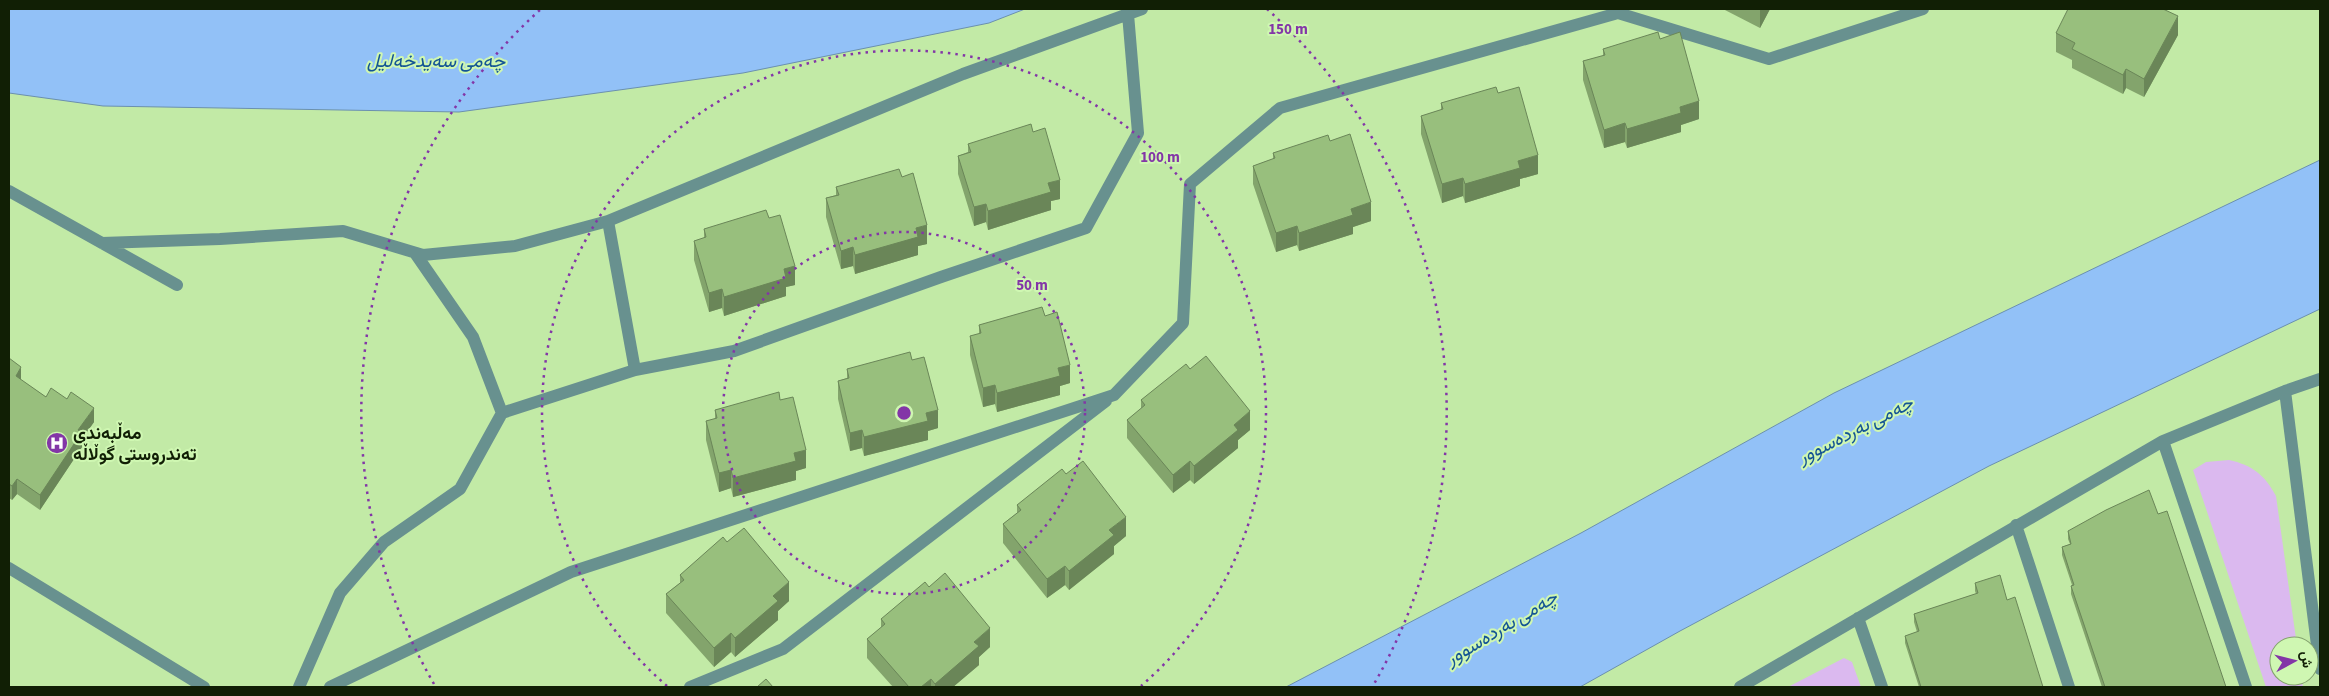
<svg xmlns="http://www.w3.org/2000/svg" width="2329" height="696" font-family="'Source Sans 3',Vazirmatn,sans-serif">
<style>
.green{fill:#dbb9ef}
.water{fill:#92c1f7;stroke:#6b90ae}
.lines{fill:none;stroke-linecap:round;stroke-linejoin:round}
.minor{stroke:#68918f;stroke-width:12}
.wall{fill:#83a46c}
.shaded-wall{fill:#6a8658}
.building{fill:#98bf7d;stroke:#6a8658}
.ring{fill:none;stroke:#8336a7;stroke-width:2.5;stroke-dasharray:2.5 5}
.labels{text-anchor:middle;stroke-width:4;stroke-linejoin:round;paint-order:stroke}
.poi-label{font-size:18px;font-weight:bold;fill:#111f05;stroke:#cff7b2;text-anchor:start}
.water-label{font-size:19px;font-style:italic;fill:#135494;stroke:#cff7b2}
.centre{fill:#8336a7;stroke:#cff7b2;stroke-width:2.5}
.ring-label{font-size:15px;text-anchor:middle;font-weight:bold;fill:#8336a7;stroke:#cff7b2;stroke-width:4;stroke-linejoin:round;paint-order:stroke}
</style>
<rect width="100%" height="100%" fill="#c2eaa6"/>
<!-- green -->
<path class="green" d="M2229,460C2252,465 2265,475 2276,496L2297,646H2279V676H2301L2303,687H2266L2193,470L2206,462Z
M1844,658L1852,662L1861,687H1788Z"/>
<!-- water -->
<path class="water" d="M9,9H1025L989,23L743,73L459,112L103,106L9,93Z
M2320,160V309L1989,466L1680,631L1580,687H1286L1581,533L1834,393Z"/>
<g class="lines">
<!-- minor -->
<path class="minor" d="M9,191L177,285
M608,221L635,370
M102,243L220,239L343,231L423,255L515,246L608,221L963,74L1142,9
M2285,391L2320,669
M502,413L635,370L734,351L941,277L1086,228L1138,133L1128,14
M2163,441L2246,687
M2016,525L2069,687
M9,568L204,687
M1858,618L1882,687
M299,687L340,593L384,542L460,489L502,413L473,337L415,253
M330,687L571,572L1114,395L1183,323L1190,184L1280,108L1618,13L1769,59L1923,9
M690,687L783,649L1106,401
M1740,687L2163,441L2285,391L2320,379"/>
</g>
<!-- wall -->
<path class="wall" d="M1723,9H1770L1760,28Z
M2056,33L2178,35L2144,97L2126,88L2123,94L2072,68V60L2056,52Z
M1660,39L1699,119L1681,125V132L1627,148L1625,142L1604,148L1583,80V61L1603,56V49Z
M1498,93L1538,174L1520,179V186L1465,203L1463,196L1442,203L1421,134V116L1441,110V103Z
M1033,132L1060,199L1051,201V210L988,230L986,222L974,226L958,174V156L968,152V144Z
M1330,141L1371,221L1353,227V234L1299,251L1297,245L1276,252L1253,184V166L1273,159V153Z
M902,177L927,244L918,246V255L855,274L853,266L841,269L826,217V198L836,195V187Z
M769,218L795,285L786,287V296L724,316L722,308L709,312L694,260V241L704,238V229Z
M1045,316L1070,383L1060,386V395L997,412L995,404L983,407L970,355V336L979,334V325Z
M9,358L21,380L46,397L94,422L82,439V447L40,510L17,494L12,500L9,498Z
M912,360L938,428L928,431V440L864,456L862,448L850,451L838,399V381L847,378V369Z
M1190,369L1250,430L1238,440V448L1194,484L1190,480L1173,493L1127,438V420L1141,409V400Z
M780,400L806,468L796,471V480L733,497L731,488L719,492L706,440V421L715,419V410Z
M1066,474L1126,536L1114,546V554L1069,590L1065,585L1047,598L1003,543V524L1017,513V505Z
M2158,514L2226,687H2102L2071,594V586L2072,585L2062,555V547L2070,544L2068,539V531Z
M727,542L789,601L778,611V620L735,657L731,652L714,667L666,613V594L680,583V575Z
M1975,583L2007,600L2043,687H1919L1905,643V636L1917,632L1914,622V614L1976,594L1975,591Z
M881,619L990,647L979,657V665L953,687H893L867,658V639L881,628Z"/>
<!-- shaded-wall -->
<path class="shaded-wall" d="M1760,9H1770L1760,28Z
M2178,16V35L2144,97V79Z
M2126,69V88L2123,94V75Z
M1699,101V119L1681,125V132L1627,148V129L1680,107Z
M1625,123V142L1604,148V130Z
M1538,155V174L1520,179V186L1465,203V184L1518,161Z
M1463,178V196L1442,203V184Z
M1060,180V199L1051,201V210L988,230V211L1048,183Z
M1371,202V221L1353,227V234L1299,251V233L1351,209Z
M986,204V222L974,226V207Z
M927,225V244L918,246V255L855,274V255L916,228Z
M1297,226V245L1276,252V233Z
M853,247V266L841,269V251Z
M795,266V285L786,287V296L724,316V297L784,269Z
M722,289V308L709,312V293Z
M1070,365V383L1060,386V395L997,412V393L1058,368Z
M21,367V381L16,376Z
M995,385V404L983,407V388Z
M94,408V422L82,439V447L40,510V495L78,430Z
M938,410V428L928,431V440L864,456V437L926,413Z
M1250,411V430L1238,440V448L1194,484V466L1234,425Z
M862,430V448L850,451V433Z
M806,450V468L796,471V480L733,497V478L794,453Z
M1190,461V480L1173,493V475Z
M731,470V488L719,492V473Z
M17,479V494L12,500V486Z
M1126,517V536L1114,546V554L1069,590V571L1109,530Z
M1065,566V585L1047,598V579Z
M789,582V601L778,611V620L735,657V638L773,596Z
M990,628V647L979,657V665L953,687H935V684L974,642Z
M731,633V652L714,667V648Z
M931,679V687H921Z"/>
<!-- building -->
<path class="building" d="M2068,9H2163L2178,16L2144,79L2126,69L2123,75L2072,49L2075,43L2056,33Z
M1658,32L1660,39L1680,32L1699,101L1680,107L1681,113L1627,129L1625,123L1604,130L1583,61L1605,55L1603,49Z
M1496,87L1498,93L1519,87L1538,155L1518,161L1520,168L1465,184L1463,178L1442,184L1421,116L1443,109L1441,103Z
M1031,124L1033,132L1045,128L1060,180L1048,183L1051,192L988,211L986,204L974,207L958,156L971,152L968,144Z
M1350,134L1371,202L1351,209L1353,215L1299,233L1297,226L1276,233L1253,166L1275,158L1273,153L1328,135L1330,141Z
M899,169L902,177L913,173L927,225L916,228L918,237L855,255L853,247L841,251L826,198L839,195L836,187Z
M766,210L769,218L780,215L795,266L784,269L786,278L724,297L722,289L709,293L694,241L706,237L704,229Z
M1042,307L1045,316L1057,312L1070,365L1058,368L1060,376L997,393L995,385L983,388L970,336L981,333L979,325Z
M910,352L912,360L924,357L938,410L926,413L928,421L864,437L862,430L850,433L838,381L849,378L847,369Z
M1206,356L1250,411L1234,425L1238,430L1194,466L1190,461L1173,475L1127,420L1145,405L1141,400L1186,364L1190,369Z
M9,358L21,367L16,376L46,397L51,388L67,399L71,392L94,408L78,430L82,432L40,495L17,479L12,486L9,484Z
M779,392L780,400L793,397L806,450L794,453L796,461L733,478L731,470L719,473L706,421L717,418L715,410Z
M1083,461L1126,517L1109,530L1114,535L1069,571L1065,566L1047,579L1003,524L1021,510L1017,505L1062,469L1066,474Z
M2149,490L2158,514L2167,511L2226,687H2105L2071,586L2074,585L2062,547L2071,544L2068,531L2106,510Z
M744,528L789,582L773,596L778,601L735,638L731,633L714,648L666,594L684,580L680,575L723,537L727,542Z
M945,573L990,628L974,642L979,646L935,684L931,679L921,687H909L867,639L885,624L881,619L925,582L929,587Z
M2000,575L2007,600L2015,597L2043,687H1921L1905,636L1919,631L1914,614L1978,593L1975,583Z
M766,679L773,687H757Z"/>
<!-- distance rings -->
<g class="ring">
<circle cx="904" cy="413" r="181"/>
<path d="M667 686A362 362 0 1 1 1141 686"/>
<path d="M434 684A543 543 0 0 1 541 9M1267 9A543 543 0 0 1 1374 684"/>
</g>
<!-- icons -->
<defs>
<g id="hospital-disc" transform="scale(1.125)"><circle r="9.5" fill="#8336a7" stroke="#cff7b2"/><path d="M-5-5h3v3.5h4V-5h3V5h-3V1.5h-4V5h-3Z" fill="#fff"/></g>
</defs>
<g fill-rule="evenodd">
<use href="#hospital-disc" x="57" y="443"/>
</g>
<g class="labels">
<!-- poi labels -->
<g class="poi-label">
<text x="73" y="439">مەڵبەندی<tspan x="73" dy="21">تەندروستی گوڵاڵە</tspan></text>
</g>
<!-- water labels -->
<g class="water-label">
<text x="436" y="67">چەمی سەیدخەلیل</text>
<text transform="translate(1855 429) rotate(-27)" y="7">چەمی بەردەسوور</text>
<text transform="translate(1501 627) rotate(-31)" y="7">چەمی بەردەسوور</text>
</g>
</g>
<circle cx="904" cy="413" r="8" class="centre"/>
<g class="ring-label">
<text x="1288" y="34">150 m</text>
<text x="1160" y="162">100 m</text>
<text x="1032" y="290">50 m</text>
</g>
<!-- border -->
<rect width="2329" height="696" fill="none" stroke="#111f05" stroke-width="20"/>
<!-- north arrow -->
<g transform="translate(2294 661) rotate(83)"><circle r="24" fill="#cff7b2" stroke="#83a16d"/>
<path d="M0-4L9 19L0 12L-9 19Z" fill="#8336a7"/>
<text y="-8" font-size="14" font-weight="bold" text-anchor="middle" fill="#111f05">ش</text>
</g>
</svg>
